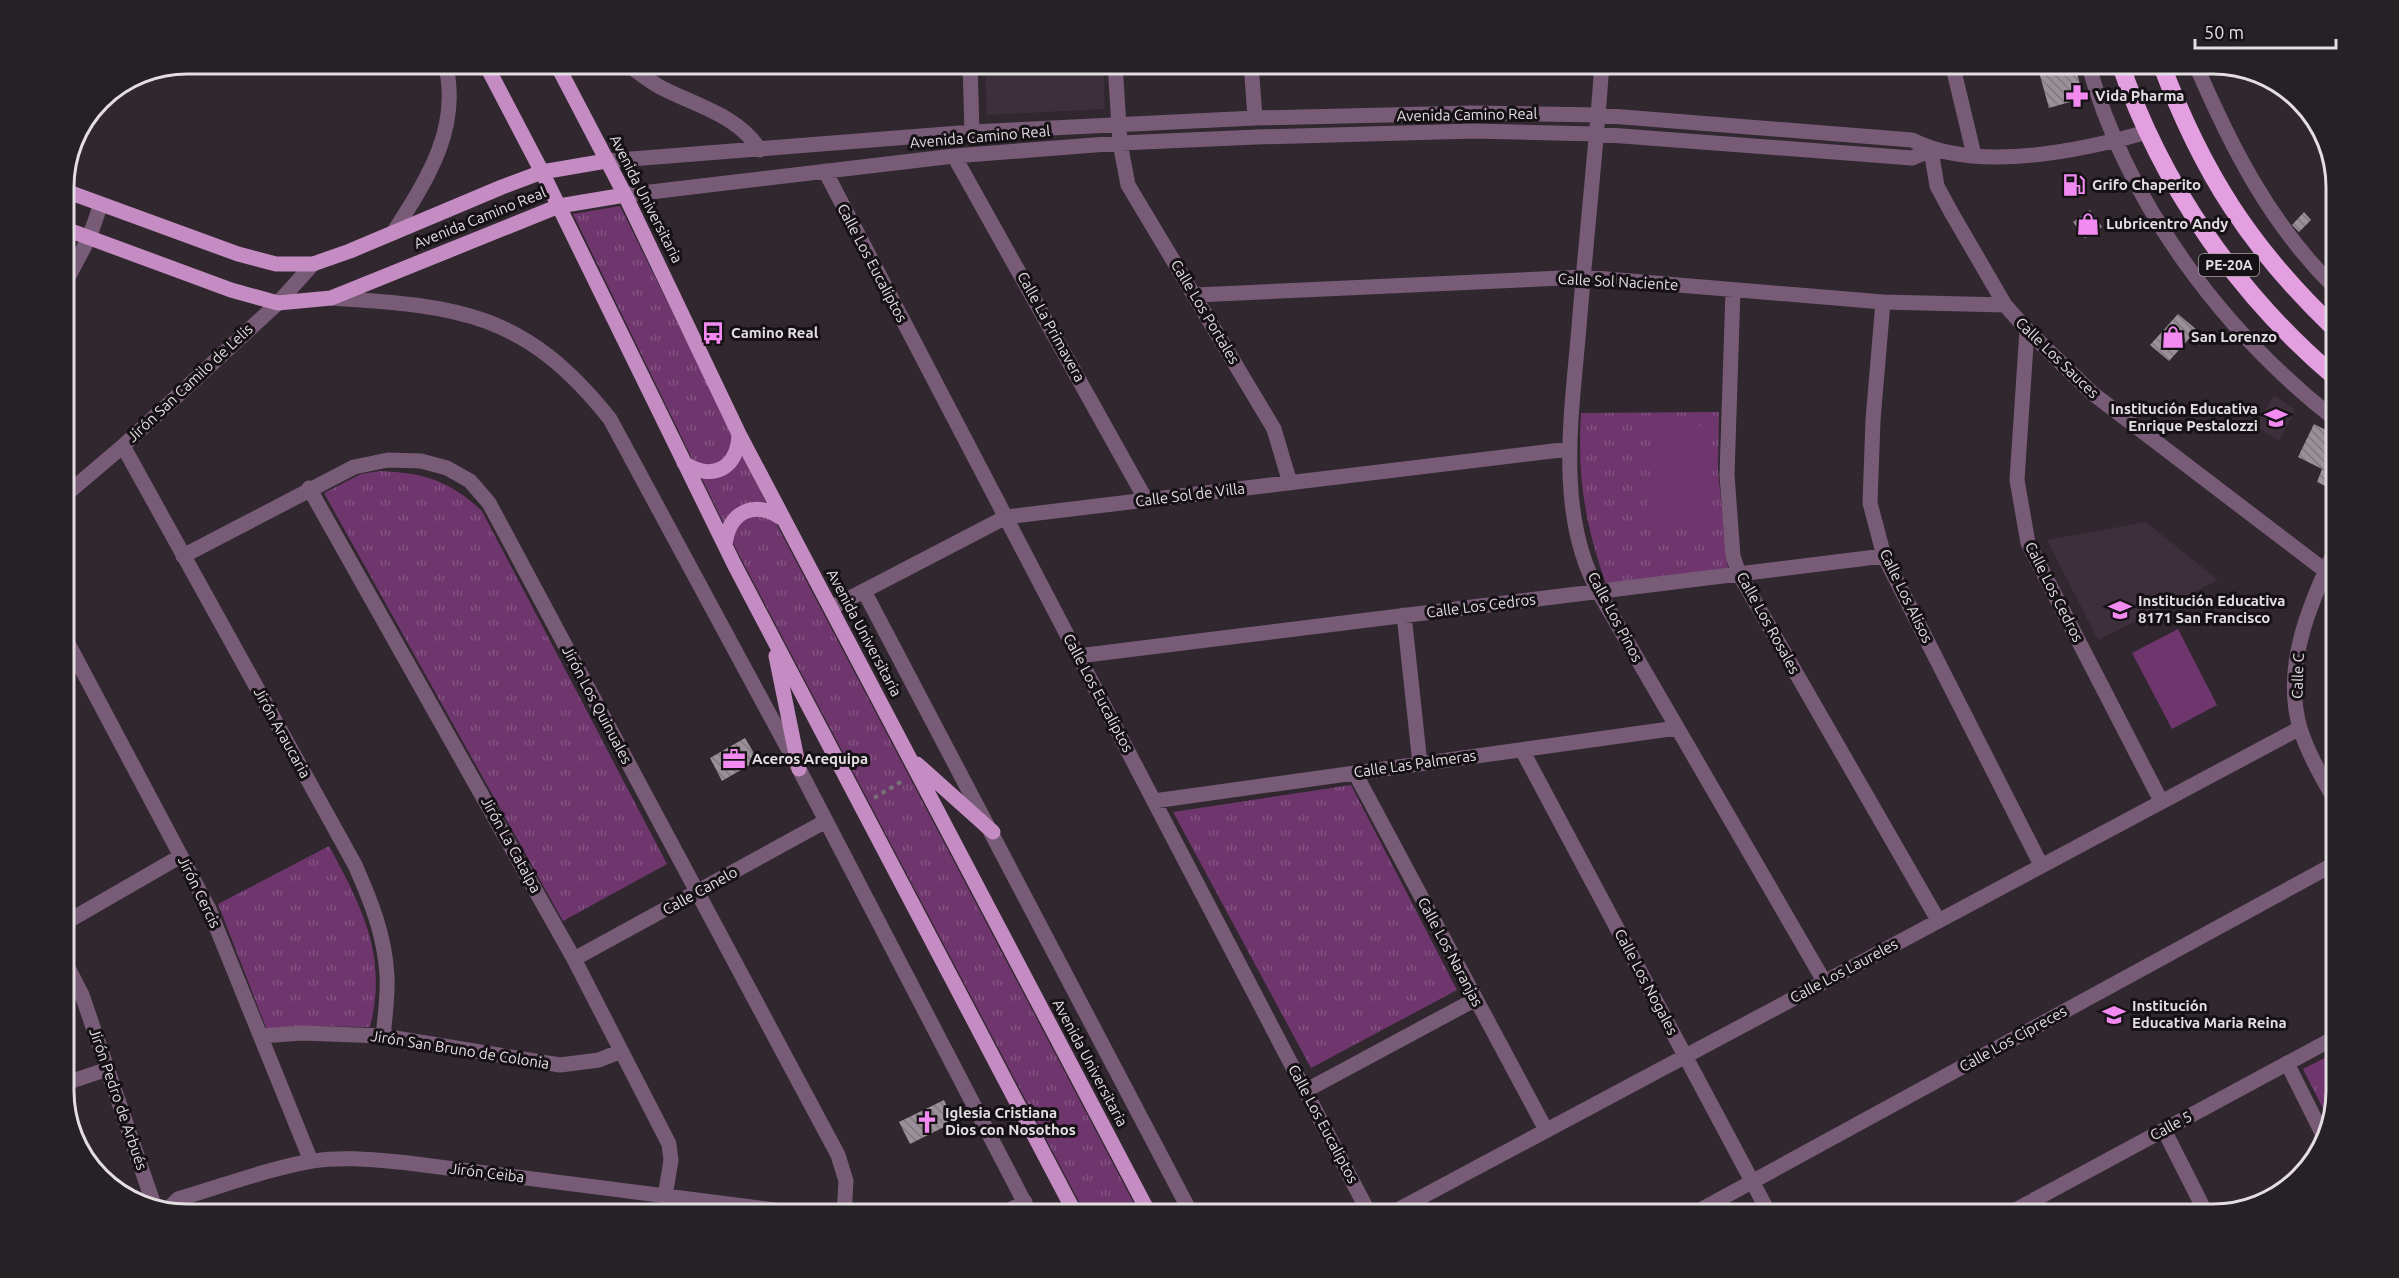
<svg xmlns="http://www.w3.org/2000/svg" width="2399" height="1278" font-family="Ubuntu,sans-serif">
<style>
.built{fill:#3d303c}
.park{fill:url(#park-tufts)}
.pitch{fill:#6f366e}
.building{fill:url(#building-back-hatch)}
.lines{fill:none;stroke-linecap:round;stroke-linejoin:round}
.path{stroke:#797178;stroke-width:4;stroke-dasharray:4.5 4.5;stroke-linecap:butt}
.minor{stroke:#785c77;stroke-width:15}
.major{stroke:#c58cc3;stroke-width:15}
.highway{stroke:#e49fe1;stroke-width:18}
.labels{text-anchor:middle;stroke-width:6;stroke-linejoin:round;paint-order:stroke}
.shield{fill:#151115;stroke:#a6a0a5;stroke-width:1.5}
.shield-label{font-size:14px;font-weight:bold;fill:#e4dee3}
.poi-label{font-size:15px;font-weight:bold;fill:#e4dee3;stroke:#151115;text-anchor:start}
.street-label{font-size:15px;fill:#e4dee3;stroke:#151115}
.rim{fill:none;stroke:#e4dee3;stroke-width:3}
</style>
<defs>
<pattern id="park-tufts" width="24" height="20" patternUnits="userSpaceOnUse" patternTransform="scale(1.5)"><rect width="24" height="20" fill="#6f366e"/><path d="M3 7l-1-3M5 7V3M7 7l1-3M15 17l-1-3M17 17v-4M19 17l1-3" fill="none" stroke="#835383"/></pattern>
<pattern id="building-back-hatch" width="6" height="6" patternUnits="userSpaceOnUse" patternTransform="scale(1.5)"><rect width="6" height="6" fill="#9b909a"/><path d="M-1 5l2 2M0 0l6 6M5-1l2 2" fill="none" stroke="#817980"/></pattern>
</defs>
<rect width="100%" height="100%" fill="#30272f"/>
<!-- built -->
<path class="built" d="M985,63H1103L1105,109L987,115Z
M2274,395L2295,410L2279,441L2256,426Z
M2146,522L2218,580L2098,640L2047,540Z"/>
<!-- park -->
<path class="park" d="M620,206L779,529L1140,1215H1086L737,551L573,214Z
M1719,412L1718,470L1728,569L1606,584C1585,524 1577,477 1581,413Z
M380,471C424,473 449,480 482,511L667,864L563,921L324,493L361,474Z
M1351,785L1457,990L1311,1068L1173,812Z
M329,846C362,907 388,956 370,1027L301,1026L267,1030L218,904Z
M2336,1052V1091L2329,1120L2303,1069Z"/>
<!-- pitch -->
<path class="pitch" d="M1653,423L1712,427L1706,528L1647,524Z
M2178,629L2217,705L2172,729L2132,653Z"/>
<!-- building -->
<path class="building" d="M2044,63H2074L2084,98L2049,108L2037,65Z
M2090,210L2102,227L2085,238L2073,222Z
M2304,212L2311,220L2299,232L2292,225Z
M2178,314L2197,330L2169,361L2150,345Z
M2314,424L2336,435L2332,448L2336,450V491L2317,482L2322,469L2298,457Z
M745,738L758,760L722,781L710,758Z
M944,1100L954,1122L910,1144L899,1122Z"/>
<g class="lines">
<!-- path -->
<path class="path" d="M874,798L904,780"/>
<!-- minor -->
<path class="minor" d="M626,63C638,72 651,83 664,89C700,107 738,116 760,150
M970,63L972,132
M1115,63L1120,143L1128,185L1274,429L1290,483
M1251,63L1255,118
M1602,63C1596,151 1586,239 1579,327C1572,412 1555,512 1598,591L1824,981
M1952,63L1974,155
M2088,63C2127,204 2222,331 2336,420
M2195,63C2231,147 2270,224 2336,289
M1931,150L1937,186L1951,212L2005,305L2027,330L2092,393L2336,579
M954,156L1146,500
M606,161L972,132L1255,118L1472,113L1598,115L1912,140C1977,173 2080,151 2147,132
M825,171L1370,1215
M625,195L954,156L1120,143L1257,137L1474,131L1596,134L1912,158L1931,150
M393,233C426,181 462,128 445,63
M63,287L89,238L101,204
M1733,290L1727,475L1733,556L1739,574L1938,920
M1196,295L1583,277L1883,302L2005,305
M331,298C459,306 525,312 610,419L799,769L1031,1215
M1883,302L1873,420L1870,503L1884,556L2041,865
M2027,330L2017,480L2028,543L2161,801
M123,446L355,865C371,901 385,936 387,976C388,996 385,1017 383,1036
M309,488L574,959L669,1144L671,1160L662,1215
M63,497L123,446L278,303L313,264
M2336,548C2310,603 2282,667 2300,728C2308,754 2323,779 2336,802
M183,556L354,467L388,460L421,461L447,468L470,481L489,503L838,1155L846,1181L844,1215
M864,591L1192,1215
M831,608L1006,517L1569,449
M1404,615L1420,764
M63,634L209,909L311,1161
M1078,656L1884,556
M1522,750L1770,1215
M1355,773L1546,1130
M1154,801L1677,728
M63,924L181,856
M63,958L82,995L155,1208
M574,959L826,821
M261,1036L302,1033L383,1036L560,1065L599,1060L621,1051
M2287,1063L2325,1139
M63,1084L108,1069
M1305,1091L1476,999
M2164,1130L2207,1215
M2035,1199L2043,1215
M167,1210L178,1199C222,1186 267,1169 312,1161C344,1156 376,1160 408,1163L815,1215
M1000,1215L1025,1202
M1388,1215L2300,728
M1691,1215L2336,863
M2006,1215L2336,1037"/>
<!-- major -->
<path class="major" d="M485,63L542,172L735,566L1076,1215
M556,63L625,195L739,434L1150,1215
M63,190L238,254L276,264H313L350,251L502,187L542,172L606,161
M63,228L231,290L278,303L331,298L559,206L625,195
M684,463C713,482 738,468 739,434
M725,545C729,511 755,499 783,519
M776,656L799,769
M917,764L993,832"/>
<!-- highway -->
<path class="highway" d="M2120,63C2161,185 2238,295 2336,378
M2161,63C2202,173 2251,249 2336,330"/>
</g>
<!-- icons -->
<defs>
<g id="pharmacy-bare" transform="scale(1.8)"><path d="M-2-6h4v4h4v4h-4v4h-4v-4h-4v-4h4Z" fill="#f38af1" stroke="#151115" stroke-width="2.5" paint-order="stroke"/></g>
<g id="fuel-bare" transform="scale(1.8)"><path d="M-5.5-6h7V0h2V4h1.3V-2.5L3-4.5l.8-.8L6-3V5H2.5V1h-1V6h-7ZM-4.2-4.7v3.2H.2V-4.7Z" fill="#f38af1" stroke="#151115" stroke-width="2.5" paint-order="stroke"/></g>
<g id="shop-bare" transform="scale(1.8)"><path d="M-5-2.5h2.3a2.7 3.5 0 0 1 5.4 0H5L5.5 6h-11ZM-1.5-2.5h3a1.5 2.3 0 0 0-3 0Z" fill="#f38af1" stroke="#151115" stroke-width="2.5" paint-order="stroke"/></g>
<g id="bus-bare" transform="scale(1.8)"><path d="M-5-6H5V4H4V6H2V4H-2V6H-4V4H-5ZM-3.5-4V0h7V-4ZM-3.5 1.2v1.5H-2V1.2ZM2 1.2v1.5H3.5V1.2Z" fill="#f38af1" stroke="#151115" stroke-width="2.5" paint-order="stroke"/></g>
<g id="school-bare" transform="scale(1.8)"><path d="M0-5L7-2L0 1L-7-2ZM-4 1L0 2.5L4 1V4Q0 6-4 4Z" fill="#f38af1" stroke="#151115" stroke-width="2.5" paint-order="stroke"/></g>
<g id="office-bare" transform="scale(1.8)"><path d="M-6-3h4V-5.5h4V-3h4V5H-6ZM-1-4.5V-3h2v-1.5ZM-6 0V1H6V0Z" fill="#f38af1" stroke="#151115" stroke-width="2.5" paint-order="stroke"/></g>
<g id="church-bare" transform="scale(1.8)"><path d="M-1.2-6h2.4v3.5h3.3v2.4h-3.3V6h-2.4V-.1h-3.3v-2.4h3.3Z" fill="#f38af1" stroke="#151115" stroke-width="2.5" paint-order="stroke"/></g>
</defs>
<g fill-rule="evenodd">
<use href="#pharmacy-bare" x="2077" y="96"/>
<use href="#fuel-bare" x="2074" y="185"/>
<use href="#shop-bare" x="2088" y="224"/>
<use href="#bus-bare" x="713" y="333"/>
<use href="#shop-bare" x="2173" y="337"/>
<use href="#school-bare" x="2276" y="418"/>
<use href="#school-bare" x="2120" y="610"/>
<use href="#office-bare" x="734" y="759"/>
<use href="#school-bare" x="2114" y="1015"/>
<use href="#church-bare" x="927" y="1122"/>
</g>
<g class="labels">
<!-- shield labels -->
<rect class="shield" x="2199" y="254" width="60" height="22" rx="4.5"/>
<g class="shield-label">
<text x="2229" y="270">PE-20A</text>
</g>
<!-- poi labels -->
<g class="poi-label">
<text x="2095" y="101">Vida Pharma</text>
<text x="2092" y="190">Grifo Chaperito</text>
<text x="2106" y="229">Lubricentro Andy</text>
<text x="731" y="338">Camino Real</text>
<text x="2191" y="342">San Lorenzo</text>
<text x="2258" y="414" text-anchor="end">Institución Educativa<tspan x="2258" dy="17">Enrique Pestalozzi</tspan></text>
<text x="2138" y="606">Institución Educativa<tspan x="2138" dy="17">8171 San Francisco</tspan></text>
<text x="752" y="764">Aceros Arequipa</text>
<text x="2132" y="1011">Institución<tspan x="2132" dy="17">Educativa Maria Reina</tspan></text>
<text x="945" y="1118">Iglesia Cristiana<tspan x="945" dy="17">Dios con Nosothos</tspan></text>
</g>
<!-- street labels -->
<g class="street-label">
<text transform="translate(1467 115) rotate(-1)" y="5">Avenida Camino Real</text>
<text transform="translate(980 137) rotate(-5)" y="5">Avenida Camino Real</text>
<text transform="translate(646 199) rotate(63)" y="5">Avenida Universitaria</text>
<text transform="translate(480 218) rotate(-22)" y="5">Avenida Camino Real</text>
<text transform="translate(872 263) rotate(62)" y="5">Calle Los Eucaliptos</text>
<text transform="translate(1618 282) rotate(3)" y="5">Calle Sol Naciente</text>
<text transform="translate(1205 312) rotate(59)" y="5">Calle Los Portales</text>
<text transform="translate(1051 327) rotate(61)" y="5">Calle La Primavera</text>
<text transform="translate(2057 358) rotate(44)" y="5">Calle Los Sauces</text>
<text transform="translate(190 383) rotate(-43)" y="5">Jirón San Camilo de Lelis</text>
<text transform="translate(1190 495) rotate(-7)" y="5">Calle Sol de Villa</text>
<text transform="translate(2054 592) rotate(63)" y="5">Calle Los Cedros</text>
<text transform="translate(1906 596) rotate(64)" y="5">Calle Los Alisos</text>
<text transform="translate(1481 606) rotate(-7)" y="5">Calle Los Cedros</text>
<text transform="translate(1615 617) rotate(62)" y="5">Calle Los Pinos</text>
<text transform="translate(1768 623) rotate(61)" y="5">Calle Los Rosales</text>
<text transform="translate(864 633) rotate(62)" y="5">Avenida Universitaria</text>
<text transform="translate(2298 676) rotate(-88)" y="5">Calle C</text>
<text transform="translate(1098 693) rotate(62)" y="5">Calle Los Eucaliptos</text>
<text transform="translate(597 705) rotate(62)" y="5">Jirón Los Quinuales</text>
<text transform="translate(282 733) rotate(61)" y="5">Jirón Araucaria</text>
<text transform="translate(1415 764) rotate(-8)" y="5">Calle Las Palmeras</text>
<text transform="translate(511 845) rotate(61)" y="5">Jirón La Catalpa</text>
<text transform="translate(700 891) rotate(-29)" y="5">Calle Canelo</text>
<text transform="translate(199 892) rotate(64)" y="5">Jirón Cercis</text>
<text transform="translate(1450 952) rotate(62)" y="5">Calle Los Naranjas</text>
<text transform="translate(1844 971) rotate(-28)" y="5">Calle Los Laureles</text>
<text transform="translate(1646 982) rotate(62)" y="5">Calle Los Nogales</text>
<text transform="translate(2013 1039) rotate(-29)" y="5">Calle Los Cipreces</text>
<text transform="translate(460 1050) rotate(9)" y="5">Jirón San Bruno de Colonia</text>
<text transform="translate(1090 1063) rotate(62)" y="5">Avenida Universitaria</text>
<text transform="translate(118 1099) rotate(71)" y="5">Jirón Pedro de Arbués</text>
<text transform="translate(1323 1124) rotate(62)" y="5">Calle Los Eucaliptos</text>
<text transform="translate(2171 1126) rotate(-28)" y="5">Calle 5</text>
<text transform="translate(487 1173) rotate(7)" y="5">Jirón Ceiba</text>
</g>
</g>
<!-- crop -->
<path d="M0 0H2399V1278H0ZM187 74H2213A113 113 0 0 1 2326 187V1091A113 113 0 0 1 2213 1204H187A113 113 0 0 1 74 1091V187A113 113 0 0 1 187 74Z" fill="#262125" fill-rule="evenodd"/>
<path class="rim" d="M187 74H2213A113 113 0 0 1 2326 187V1091A113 113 0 0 1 2213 1204H187A113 113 0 0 1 74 1091V187A113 113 0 0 1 187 74Z"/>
<!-- scale -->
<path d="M2195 39v9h141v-9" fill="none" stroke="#e4dee3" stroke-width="3"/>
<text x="2204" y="39" font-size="18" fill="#e4dee3" stroke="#151115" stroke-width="4.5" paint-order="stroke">50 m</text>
</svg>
